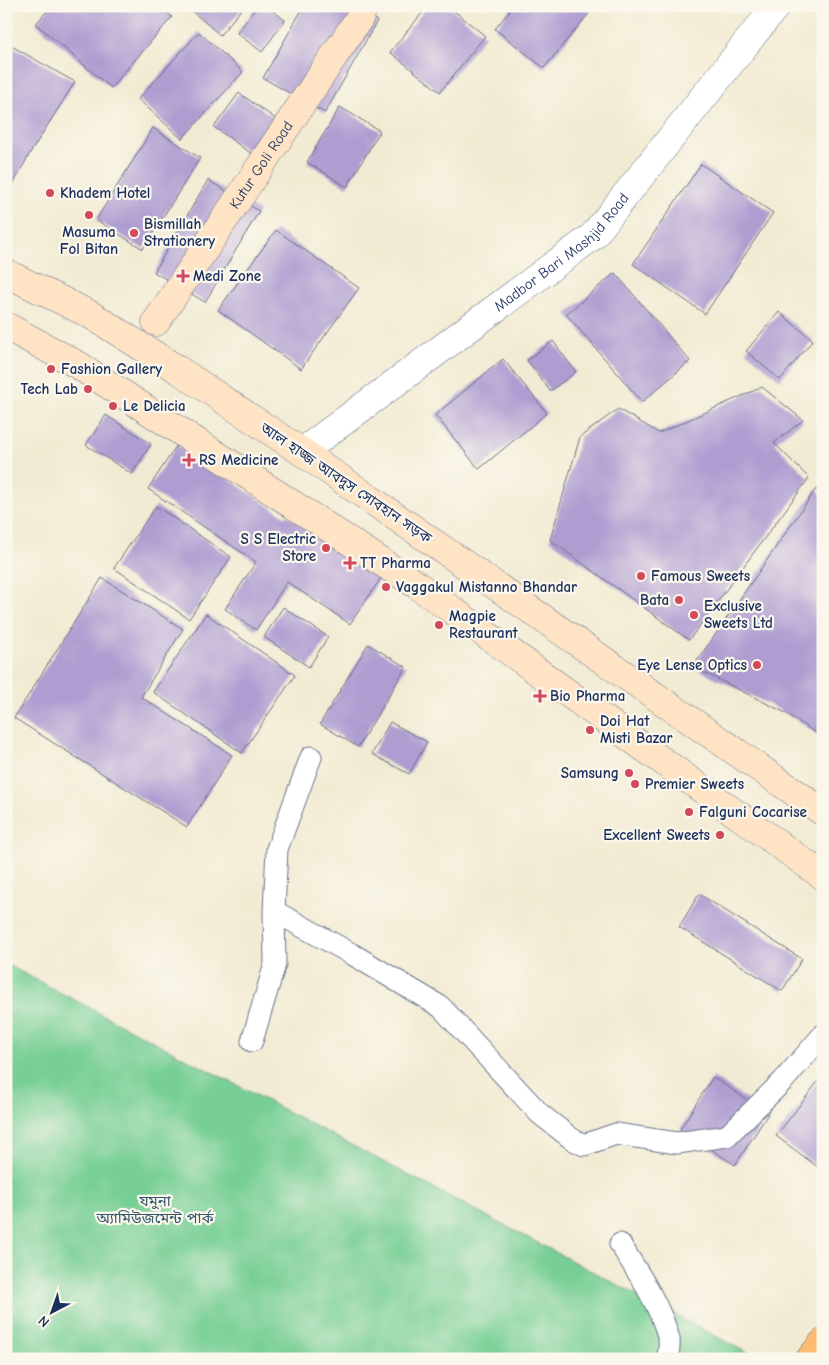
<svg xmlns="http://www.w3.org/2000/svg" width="829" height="1365" font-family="'Comic Neue','Noto Sans Bengali',sans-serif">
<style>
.green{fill:#78cf95;stroke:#4a7f7a}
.building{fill:#af9dd1}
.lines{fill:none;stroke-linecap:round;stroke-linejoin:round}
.lane-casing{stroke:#667187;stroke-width:23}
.street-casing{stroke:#667187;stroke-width:29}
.secondary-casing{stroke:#667187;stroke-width:29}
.primary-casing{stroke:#667187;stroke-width:29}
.lane{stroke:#fff;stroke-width:21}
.street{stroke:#fff;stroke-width:28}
.secondary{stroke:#fee4c5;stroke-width:28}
.primary{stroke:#fdbc6f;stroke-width:28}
.poi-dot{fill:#d1495b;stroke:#fbf7ec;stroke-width:2}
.labels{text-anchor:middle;stroke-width:4.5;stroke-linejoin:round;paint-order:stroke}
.street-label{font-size:15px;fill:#1b2f5e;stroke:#fbf7ec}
.poi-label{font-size:15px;font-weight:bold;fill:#1b2f5e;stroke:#fbf7ec;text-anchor:start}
.park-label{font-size:15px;fill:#32576c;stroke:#fbf7ec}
</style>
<rect width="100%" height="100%" fill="#fbf7ec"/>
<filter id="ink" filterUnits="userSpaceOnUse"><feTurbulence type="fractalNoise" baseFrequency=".02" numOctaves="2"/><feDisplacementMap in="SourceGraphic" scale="10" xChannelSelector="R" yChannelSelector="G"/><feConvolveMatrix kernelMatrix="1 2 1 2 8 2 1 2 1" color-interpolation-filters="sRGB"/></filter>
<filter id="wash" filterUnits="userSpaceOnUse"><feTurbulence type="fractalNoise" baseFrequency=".0096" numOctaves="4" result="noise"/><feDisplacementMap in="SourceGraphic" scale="20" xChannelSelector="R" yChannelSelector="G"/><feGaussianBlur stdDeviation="1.12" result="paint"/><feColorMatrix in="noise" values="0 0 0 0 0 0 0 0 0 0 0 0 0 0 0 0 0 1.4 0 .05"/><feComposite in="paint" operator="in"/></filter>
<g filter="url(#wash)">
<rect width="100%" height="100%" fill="#f2ebd3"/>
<!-- green -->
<path class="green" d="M6,964L759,1359H6Z"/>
<g id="blocks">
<!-- building -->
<path class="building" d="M51,6H160L172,17L111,88L36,24Z
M186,6H244L220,35Z
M257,6H266L285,20L262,52L237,33Z
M304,6H351L377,21L325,113L263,78Z
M428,6H448L485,36L440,92L390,52Z
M513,6H583L590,12L544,68L495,29Z
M199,32L243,72L182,139L138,99Z
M6,43L75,82L30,153L6,197Z
M239,93L283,124L259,159L214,127Z
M340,107L380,131L347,187L307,162Z
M153,128L200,158L143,249L96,220Z
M701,164L773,213L705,314L633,264Z
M208,180L259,211L205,302L154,272Z
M276,230L359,288L301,369L218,310Z
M615,273L690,361L642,402L566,314Z
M779,312L813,340L780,380L746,351Z
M553,341L576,372L550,391L527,360Z
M503,359L547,413L479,469L435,415Z
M762,387L803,420L774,443L809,478L689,640L550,540L580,437L618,409L659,433Z
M106,415L151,444L132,474L86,445Z
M177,445L286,517L287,515L381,578L350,624L287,582L256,630L225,609L256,562L148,489Z
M816,489L823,495V738L784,712L693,667Z
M156,506L231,557L189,619L114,568Z
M102,578L183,629L141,697L232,755L187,827L14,718Z
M283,607L328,637L309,667L264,637Z
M206,614L295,675L242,753L153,692Z
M368,644L406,667L358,747L320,724Z
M390,722L427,742L409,774L372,754Z
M699,894L802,959L782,991L679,927Z
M823,1075V1161L818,1167L776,1136Z
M713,1077L768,1114L735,1165L680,1129Z"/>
</g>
</g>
<g filter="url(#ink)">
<use href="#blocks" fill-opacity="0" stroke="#667187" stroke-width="1"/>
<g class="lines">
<!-- lane casing -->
<g class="lane-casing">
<path id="lane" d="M274,911L352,954L441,1007L540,1114L572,1139L584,1145L616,1134L677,1143L727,1136L783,1081L823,1035
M252,1041L275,964L274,911L277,849L311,757
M620,1244C639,1274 660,1305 669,1339C670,1345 668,1353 668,1359"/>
</g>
<!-- street casing -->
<g class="street-casing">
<g id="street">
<path id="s1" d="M302,452L593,236L776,6"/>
</g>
</g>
<!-- secondary casing -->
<g class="secondary-casing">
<g id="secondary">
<path d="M6,273L91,315L177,369L302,452L823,812"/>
<path id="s2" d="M156,322L360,17L364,6"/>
<path d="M6,326L78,365L417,585L823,876"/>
</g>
</g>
<!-- primary casing -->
<g class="primary-casing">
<path id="primary" d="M810,1359L823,1343"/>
</g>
<!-- lane -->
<use href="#lane" class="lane"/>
<!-- street -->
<use href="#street" class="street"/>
<!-- secondary -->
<use href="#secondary" class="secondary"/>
<!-- primary -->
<use href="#primary" class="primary"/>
</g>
</g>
<!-- markers -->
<g class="poi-dot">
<circle cx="50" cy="193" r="5"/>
<circle cx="89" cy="215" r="5"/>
<circle cx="134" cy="233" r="5"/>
<path d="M180.5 268.5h5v5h5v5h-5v5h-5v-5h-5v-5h5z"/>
<circle cx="51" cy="369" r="5"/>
<circle cx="88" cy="389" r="5"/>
<circle cx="113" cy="406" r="5"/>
<path d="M186.5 452.5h5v5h5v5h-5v5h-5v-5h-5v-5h5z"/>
<circle cx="326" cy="548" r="5"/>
<path d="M347.5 555.5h5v5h5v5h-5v5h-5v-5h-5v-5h5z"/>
<circle cx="641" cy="576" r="5"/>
<circle cx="386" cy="587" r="5"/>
<circle cx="679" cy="600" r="5"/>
<circle cx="694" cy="615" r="5"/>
<circle cx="439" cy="625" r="5"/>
<circle cx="757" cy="665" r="5"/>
<path d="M537.5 688.5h5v5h5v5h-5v5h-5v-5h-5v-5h5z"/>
<circle cx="590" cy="730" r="5"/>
<circle cx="629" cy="773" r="5"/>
<circle cx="635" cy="784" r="5"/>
<circle cx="689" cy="812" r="5"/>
<circle cx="720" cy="835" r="5"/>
</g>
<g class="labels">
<!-- street labels -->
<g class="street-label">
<text dy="5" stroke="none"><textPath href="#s2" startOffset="189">Kutur Goli Road</textPath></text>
<text dy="5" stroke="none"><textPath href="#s1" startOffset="328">Madbor Bari Mashjid Road</textPath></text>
<text transform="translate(346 483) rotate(34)" y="5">আল হাজ্জ আবদুস সোবহান সড়ক</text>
</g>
<!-- poi labels -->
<g class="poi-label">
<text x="60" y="198">Khadem Hotel</text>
<text x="144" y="229">Bismillah<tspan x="144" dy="17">Strationery</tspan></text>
<text x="89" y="237" text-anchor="middle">Masuma<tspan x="89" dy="17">Fol Bitan</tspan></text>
<text x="193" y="281">Medi Zone</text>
<text x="61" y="374">Fashion Gallery</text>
<text x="78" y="394" text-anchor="end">Tech Lab</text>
<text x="123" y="411">Le Delicia</text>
<text x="199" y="465">RS Medicine</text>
<text x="316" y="544" text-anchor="end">S S Electric<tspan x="316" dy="17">Store</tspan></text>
<text x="360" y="568">TT Pharma</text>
<text x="651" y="581">Famous Sweets</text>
<text x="396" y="592">Vaggakul Mistanno Bhandar</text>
<text x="669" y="605" text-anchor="end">Bata</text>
<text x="704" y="611">Exclusive<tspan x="704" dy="17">Sweets Ltd</tspan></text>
<text x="449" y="621">Magpie<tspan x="449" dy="17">Restaurant</tspan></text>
<text x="747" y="670" text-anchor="end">Eye Lense Optics</text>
<text x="550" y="701">Bio Pharma</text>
<text x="600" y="726">Doi Hat<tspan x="600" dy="17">Misti Bazar</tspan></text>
<text x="619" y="778" text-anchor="end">Samsung</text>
<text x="645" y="789">Premier Sweets</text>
<text x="699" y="817">Falguni Cocarise</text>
<text x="710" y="840" text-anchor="end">Excellent Sweets</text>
</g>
<!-- park labels -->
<g class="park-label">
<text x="155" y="1206">যমুনা<tspan x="155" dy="17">অ্যামিউজমেন্ট পার্ক</tspan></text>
</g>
</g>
<!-- margin -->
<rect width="829" height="1365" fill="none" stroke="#fbf7ec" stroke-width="25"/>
<!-- north arrow -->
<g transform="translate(52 1312) rotate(221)" stroke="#fbf7ec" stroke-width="4" paint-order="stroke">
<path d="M0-4L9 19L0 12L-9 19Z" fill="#1b2f5e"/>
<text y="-8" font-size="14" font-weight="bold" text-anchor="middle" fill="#1b2f5e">N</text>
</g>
</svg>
